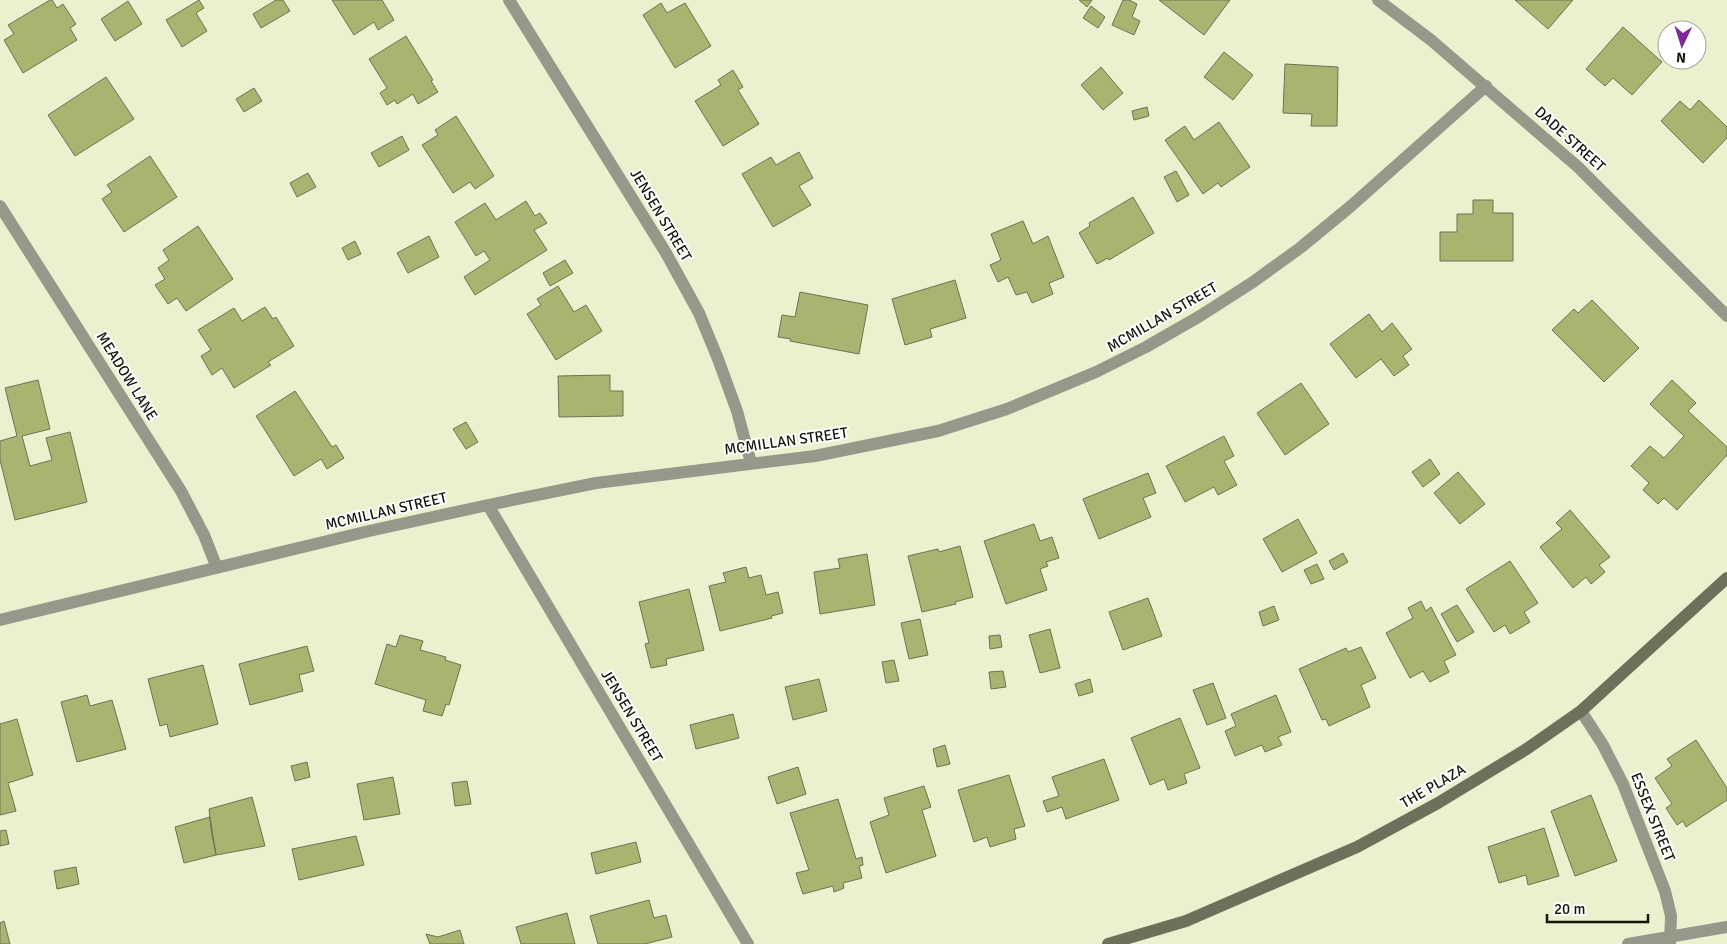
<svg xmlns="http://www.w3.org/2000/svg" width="1727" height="944" font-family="Signika,sans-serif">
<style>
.building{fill:#aab470;stroke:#6d7253}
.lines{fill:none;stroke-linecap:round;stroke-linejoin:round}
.minor{stroke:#96988a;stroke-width:12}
.secondary{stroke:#6d715c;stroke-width:12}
.labels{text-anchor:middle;stroke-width:4;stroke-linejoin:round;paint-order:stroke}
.street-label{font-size:15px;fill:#15160a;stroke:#fff}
</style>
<rect width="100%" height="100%" fill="#eaf1ce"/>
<!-- building -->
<path class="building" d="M50,0H52L57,8L63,4L76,24L70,28L77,40L23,73L4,40L14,34L8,25Z
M199,0L204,8L196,13L207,31L182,47L166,20Z
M276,0H283L290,11L261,28L253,14Z
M332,0H382L394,20L378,30L374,22L354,35Z
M1079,0H1092L1087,7Z
M1123,0H1129L1137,4L1132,17L1140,21L1134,35L1112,25Z
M1159,0H1230L1204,35Z
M1515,0H1573L1548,29Z
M128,1L142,24L115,41L101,19Z
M661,3L667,13L685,3L711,46L675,68L643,15Z
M1091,6L1105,17L1098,28L1083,18Z
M1623,27L1662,62L1632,95L1613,78L1605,86L1586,69Z
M406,36L433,80L431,81L438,92L418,104L413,94L397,104L395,100L387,105L380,93L387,88L369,59Z
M1224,52L1253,75L1233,100L1204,77Z
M1285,64L1338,67L1337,126H1311L1312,114L1283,113Z
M1101,67L1123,93L1103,110L1081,85Z
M733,70L743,87L738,90L759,124L723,146L695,101L721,85L718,80Z
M106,77L134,119L75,156L48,115Z
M254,88L262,101L244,112L236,99Z
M1699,100L1727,127V138L1703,163L1661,121L1680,101L1690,110Z
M1147,107L1149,116L1134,120L1132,111Z
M456,116L494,176L475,189L470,182L453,193L422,145L438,135L435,130Z
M1219,122L1250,167L1221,187L1218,183L1203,194L1165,140L1185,126L1194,140Z
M402,136L409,150L379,167L371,153Z
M799,152L813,178L799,186L811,205L773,227L742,174L771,157L776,165Z
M150,156L177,197L124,232L102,199L112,192L107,185Z
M1176,171L1189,195L1177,202L1164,177Z
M308,173L316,187L297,197L290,183Z
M1133,197L1154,233L1109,260L1108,258L1097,264L1079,233L1090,226L1089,223Z
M1473,200H1493V213H1513V261H1440V232H1457V214H1473Z
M526,201L535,216L540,213L547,223L534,230L547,250L475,295L464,277L490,260L484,251L476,256L455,222L485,203L496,220Z
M1023,221L1033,244L1048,236L1064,277L1049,283L1053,294L1032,303L1027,292L1016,295L1008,277L998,282L990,265L1001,260L991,234Z
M198,226L233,279L186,311L177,298L168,304L155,285L165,279L158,268L169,260L163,250Z
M429,236L439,257L408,273L397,253Z
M355,241L361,254L348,260L342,248Z
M565,260L573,273L550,286L543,273Z
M955,280L966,318L930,329L932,337L905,345L892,299Z
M558,286L574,312L586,305L602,331L556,360L527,314L541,305L537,299Z
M800,292L868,305L859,354L790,341L791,339L778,337L782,315L795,317Z
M1592,300L1639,348L1604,382L1552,330L1574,309L1578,313Z
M265,307L273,319L276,317L294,346L268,362L271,365L234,388L222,368L212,375L201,356L211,350L198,330L234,308L242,321Z
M1369,314L1382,332L1392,323L1412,349L1403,356L1409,365L1394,376L1381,359L1356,378L1330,344Z
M610,375V391H623V416L559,417L558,376Z
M38,380L50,429L22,436L30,466L52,460L46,438L70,432L87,502L15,520L0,460V441L17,436L5,388Z
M1672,380L1696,403L1688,411L1727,447V455L1677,510L1664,498L1658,504L1643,490L1649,483L1631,466L1650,446L1664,458L1684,436L1650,404Z
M1301,383L1329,424L1285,455L1257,413Z
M295,391L332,447L336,445L344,458L327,469L321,459L294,476L256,416Z
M466,422L478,442L466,449L453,429Z
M1224,436L1234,456L1224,461L1237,485L1218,495L1214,487L1185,502L1166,466Z
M1430,459L1440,474L1423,487L1412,472Z
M1458,472L1485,504L1460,524L1434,493Z
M1148,473L1156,493L1143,498L1151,517L1099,539L1083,499Z
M1570,510L1610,557L1599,565L1605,572L1591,584L1586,577L1573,588L1540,547L1562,529L1556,523Z
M1298,519L1317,553L1282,572L1263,539Z
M1034,524L1040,541L1052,537L1059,558L1046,562L1048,566L1040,569L1047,590L1006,604L984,541Z
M960,546L973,597L955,602L956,604L922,612L908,556L938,549L939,552Z
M1343,553L1348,562L1334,570L1329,561Z
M867,554L875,605L820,614L814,572L840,568L838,559Z
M1510,561L1538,603L1524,612L1530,622L1510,634L1505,625L1494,632L1466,589Z
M1317,564L1324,579L1311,584L1304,570Z
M746,567L749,578L761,575L766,595L778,592L783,613L771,616L772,618L720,631L709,586L726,582L723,573Z
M689,589L704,650L666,659L667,665L651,668L645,644L649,643L639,602Z
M1148,598L1162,636L1123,650L1109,612Z
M1421,601L1426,611L1431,607L1456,655L1444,661L1449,672L1430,682L1423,671L1410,678L1386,633L1413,618L1408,608Z
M1457,605L1474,632L1457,642L1441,614Z
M1274,606L1279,620L1263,626L1259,612Z
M920,619L928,655L909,659L901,623Z
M1050,629L1060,668L1040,673L1029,635Z
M400,635L423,641L420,650L446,657L445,660L461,665L449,705L446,704L442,716L423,711L426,700L375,684L387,644L396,647Z
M1000,635L1002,647L990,649L989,636Z
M307,646L314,671L299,675L303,691L250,705L239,664Z
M1361,647L1376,678L1361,685L1370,707L1329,726L1326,719L1322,720L1299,669L1346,648L1348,652Z
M894,660L899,681L886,683L882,662Z
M203,665L218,724L170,737L167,724L160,726L148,679Z
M1003,671L1006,687L991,689L989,672Z
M819,679L827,711L793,720L785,687Z
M1090,679L1093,692L1079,696L1075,684Z
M1213,683L1226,718L1207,725L1193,690Z
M87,695L90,706L112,700L126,749L77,762L61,702Z
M1276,695L1291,732L1278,737L1282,745L1265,752L1262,745L1235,756L1225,731L1236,726L1231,714Z
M733,714L739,738L696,749L690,725Z
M1180,718L1200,768L1184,774L1187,783L1168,790L1164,779L1150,785L1131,738Z
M17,719L33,775L8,783L16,811L0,815V724Z
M1696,740L1727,788V800L1686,827L1683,821L1677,825L1666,808L1672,804L1655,778L1672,766L1667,759Z
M945,745L950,764L937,767L933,749Z
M1104,759L1119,800L1066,819L1062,807L1047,812L1043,801L1059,796L1052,777Z
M307,762L310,777L295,781L291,766Z
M798,767L806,794L777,804L768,777Z
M1009,775L1025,826L1014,829L1016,839L990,847L987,837L974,842L958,790Z
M393,777L400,814L364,820L357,784Z
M467,781L471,804L455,806L452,783Z
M924,786L931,807L922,810L936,856L886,873L870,822L889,815L884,798Z
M1591,795L1617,861L1575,876L1551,811Z
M252,797L265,846L216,855L211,829L209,809Z
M838,799L856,859L862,857L863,865L859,866L862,878L843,883L844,888L834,892L833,886L803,894L796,873L809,870L790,813Z
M210,817L216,855L184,863L175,827Z
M1544,828L1559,876L1528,885L1526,875L1499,883L1488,847Z
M6,830L9,844L0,846V831Z
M356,836L364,865L299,880L292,849Z
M636,842L641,862L596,874L591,853Z
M76,867L79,884L57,889L54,871Z
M649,900L654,918L666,915L672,937L645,944H598L590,916Z
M567,913L575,944H521L516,927Z
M4,921L10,944H0V923Z
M460,930L464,944H430L426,934L438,937Z"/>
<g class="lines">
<!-- minor -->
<path class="minor" d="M509,0L666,253L699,313L718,359L737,411L751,463
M1378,0L1431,40L1578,167L1727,316
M0,206L181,491L204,535L217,568
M488,505L748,944
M0,620L369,531L488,505L596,483L815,456L938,431L1007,409L1096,372L1146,347L1200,316L1253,282L1300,248L1351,206L1486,86
M1581,711L1603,745L1623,784L1665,891L1671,916L1670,944
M1628,944L1727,927"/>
<!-- secondary -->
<path class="secondary" d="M1108,944L1186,921L1357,847L1438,803L1525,750L1581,711L1727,578"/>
</g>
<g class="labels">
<!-- street labels -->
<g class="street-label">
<text transform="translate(1570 139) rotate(42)" y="5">DADE STREET</text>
<text transform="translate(661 215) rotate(59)" y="5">JENSEN STREET</text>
<text transform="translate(1162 317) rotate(-30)" y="5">MCMILLAN STREET</text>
<text transform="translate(127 376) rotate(58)" y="5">MEADOW LANE</text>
<text transform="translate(786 441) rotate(-8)" y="5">MCMILLAN STREET</text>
<text transform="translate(386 511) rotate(-13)" y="5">MCMILLAN STREET</text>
<text transform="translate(632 716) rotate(59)" y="5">JENSEN STREET</text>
<text transform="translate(1433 786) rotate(-30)" y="5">THE PLAZA</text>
<text transform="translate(1653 817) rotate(68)" y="5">ESSEX STREET</text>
</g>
</g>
<!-- north arrow -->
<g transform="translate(1682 45) rotate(184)"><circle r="24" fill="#ffffff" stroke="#a1a29d"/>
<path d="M0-4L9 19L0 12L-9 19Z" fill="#7d2a99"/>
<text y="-8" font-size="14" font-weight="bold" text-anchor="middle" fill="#15160a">N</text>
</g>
<!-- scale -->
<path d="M1547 914v8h101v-8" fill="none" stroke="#15160a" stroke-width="2.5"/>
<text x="1554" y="914" font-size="15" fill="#15160a" stroke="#ffffff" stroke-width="4" paint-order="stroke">20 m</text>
</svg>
